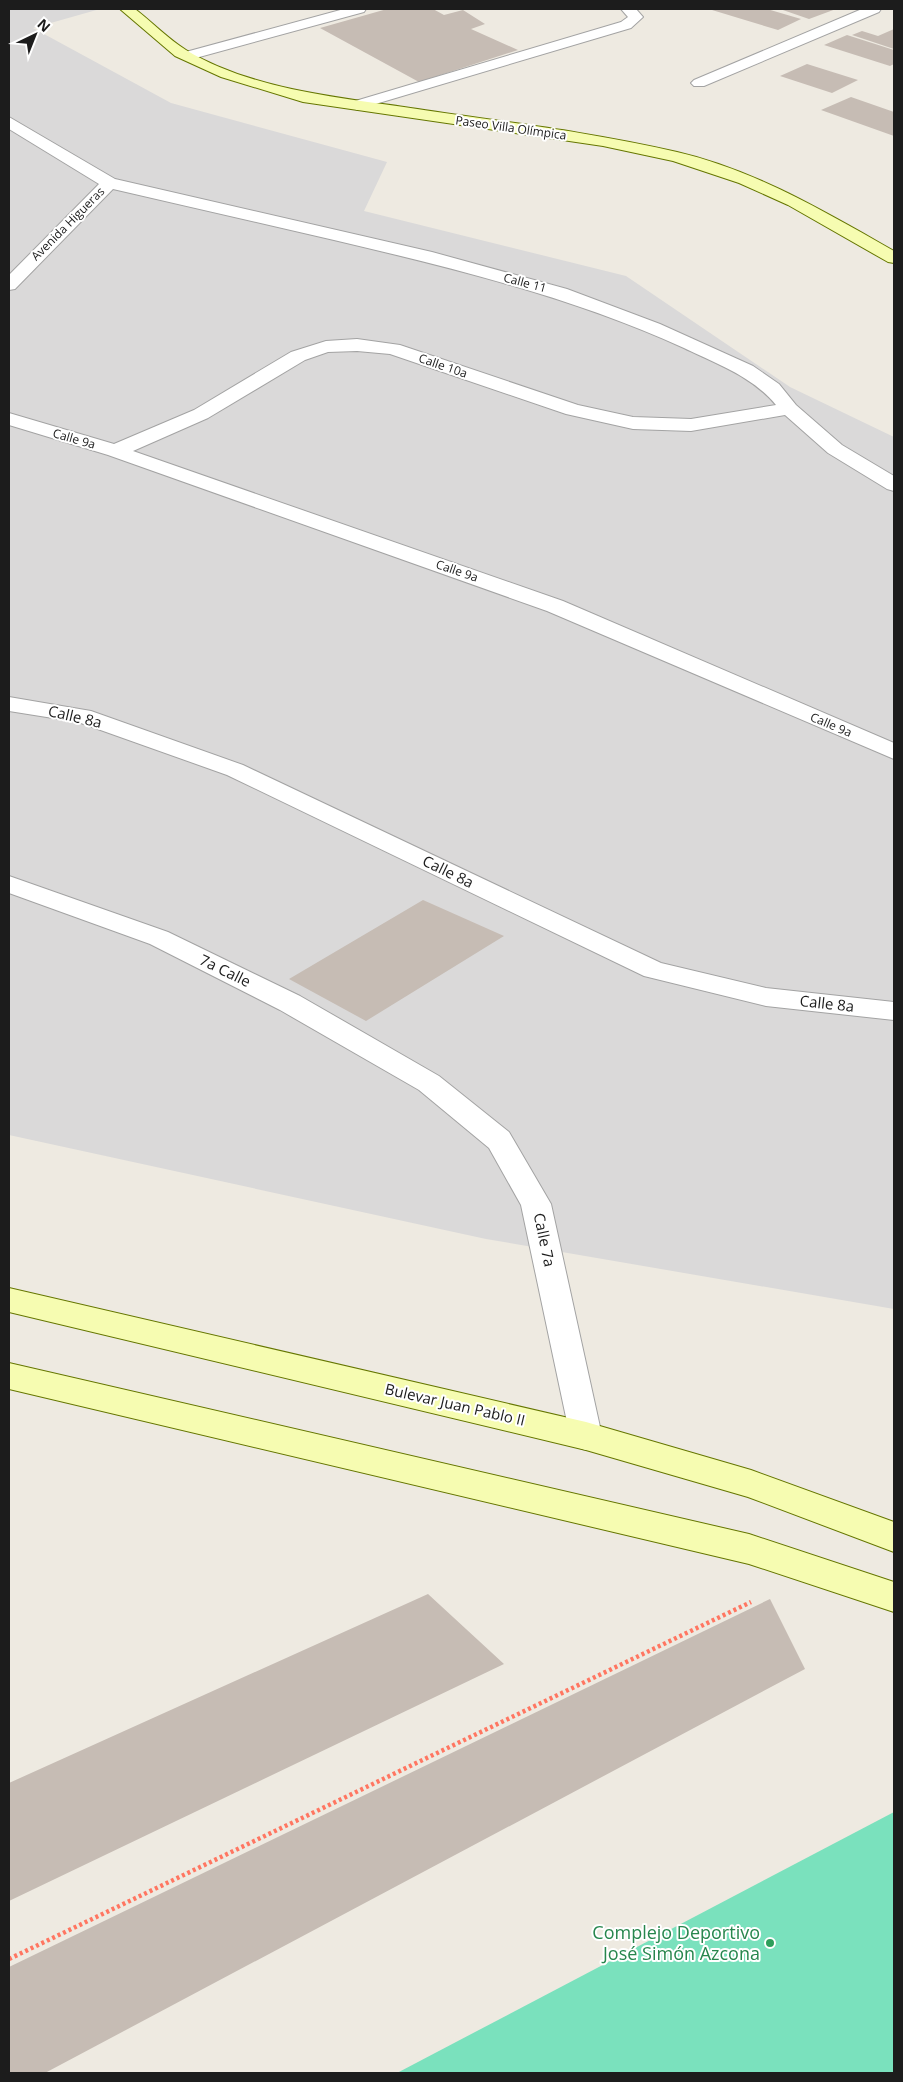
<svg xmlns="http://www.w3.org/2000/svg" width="903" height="2082" font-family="'Open Sans',sans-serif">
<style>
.residential{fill:#dad9d9}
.pitch{fill:#7ae1bd}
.building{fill:#c6bcb4}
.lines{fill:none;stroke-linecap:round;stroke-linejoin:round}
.service-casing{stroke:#a3a3a3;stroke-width:2}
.minor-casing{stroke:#a3a3a3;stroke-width:2}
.secondary-casing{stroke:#657600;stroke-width:2}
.path{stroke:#ff7661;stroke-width:4.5;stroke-dasharray:3 3;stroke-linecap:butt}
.service{fill:#fff;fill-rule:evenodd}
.minor{fill:#fff;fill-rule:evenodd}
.secondary{fill:#f6fcb1;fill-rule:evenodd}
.leisure-dot{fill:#2e9e5b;stroke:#fff;stroke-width:2}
.labels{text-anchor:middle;stroke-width:4;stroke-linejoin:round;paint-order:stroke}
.far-street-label{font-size:12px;fill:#1c1c1c;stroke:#fff}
.street-label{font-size:15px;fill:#1c1c1c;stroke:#fff}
.near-leisure-label{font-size:18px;fill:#27864d;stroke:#fff;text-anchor:end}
</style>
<rect width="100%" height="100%" fill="#eeeae1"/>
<!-- residential -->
<path class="residential" d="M9,9H100L33,28L171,103L387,162L364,211L626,276L790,387L894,437V1309L486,1239L9,1135Z"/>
<!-- pitch -->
<path class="pitch" d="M894,1812V2073H397Z"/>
<!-- building -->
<path class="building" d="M387,9H433L444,15L463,10L485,24L471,29L518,50L419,82L320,28Z
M715,9H767L801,19L778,30L712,10Z
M780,9H836L809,19Z
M894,29V49L852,35L862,31L878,36Z
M847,35L894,50V64L890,66L824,45Z
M807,64L858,80L832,93L780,76Z
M851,97L894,112V136L821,110Z
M423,900L504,936L366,1021L289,979Z
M428,1594L504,1664L9,1901V1783Z
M770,1599L805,1669L45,2073H9V1967Z"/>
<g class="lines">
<!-- service casing -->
<g class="service-casing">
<path id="service" d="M344,9H366L364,12L192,59H182L180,56L182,53Z
M621,9H636L643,17L631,28L362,108L357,110L349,105L352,102L621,22L628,17Z"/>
</g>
<!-- minor casing -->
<g class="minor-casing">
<path id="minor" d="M862,9H881L879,12L704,86H694L691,83L694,80Z
M9,117L115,179L432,252L567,289L660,324L753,366L779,384L796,405L842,445L894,476V491L887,489L828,453L785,415L691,431L633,429L566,414L390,354L357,351L328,352L305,360L208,418L133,451L563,601L894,743V759L547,611L108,455L9,425V413L114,444L194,410L291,352L326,341L357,339L400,345L578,405L633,417L691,419L776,405C752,376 717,364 684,348C572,297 453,268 334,240C260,223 186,206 113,189L15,289L9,290V275L99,184L9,129Z
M9,697L91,711L243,765L661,963L766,988L894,1002V1020L766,1006L644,976L227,775L78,722L9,711Z
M9,876L168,932L300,996L439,1076L509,1132L551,1204L602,1436L598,1446L586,1450L574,1446L570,1436L521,1205L489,1148L419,1090L280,1010L150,944L9,893Z"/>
</g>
<!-- secondary casing -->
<g class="secondary-casing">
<path id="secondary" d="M120,9H135C152,22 168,39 186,50C248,88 334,97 404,107C495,121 587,131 677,152C755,170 825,212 894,251V263L888,262L788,205L739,183L673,161L603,146L303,102L221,77L175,56Z
M9,1288L586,1422L751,1470L894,1522V1552L748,1497L586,1450L9,1312Z
M9,1363L749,1534L894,1582V1612L749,1564L9,1389Z"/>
</g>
<!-- path -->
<path class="path" d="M9,1959L751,1602"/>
<!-- service -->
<use href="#service" class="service"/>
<!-- minor -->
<use href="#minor" class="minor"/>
<!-- secondary -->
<use href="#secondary" class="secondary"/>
</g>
<!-- markers -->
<circle class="leisure-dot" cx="770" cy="1943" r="5"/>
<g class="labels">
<!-- far-street labels -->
<g class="far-street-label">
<text transform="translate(511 128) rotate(8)" y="4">Paseo Villa Olímpica</text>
<text transform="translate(68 224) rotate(-45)" y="4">Avenida Higueras</text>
<text transform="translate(525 283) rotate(15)" y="4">Calle 11</text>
<text transform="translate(443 366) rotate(19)" y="4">Calle 10a</text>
<text transform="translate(74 439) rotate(16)" y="4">Calle 9a</text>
<text transform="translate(457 571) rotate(19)" y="4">Calle 9a</text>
<text transform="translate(831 725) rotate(23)" y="4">Calle 9a</text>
</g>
<!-- street labels -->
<g class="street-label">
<text transform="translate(75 717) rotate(13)" y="5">Calle 8a</text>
<text transform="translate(448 872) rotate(26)" y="5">Calle 8a</text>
<text transform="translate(225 971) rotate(26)" y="5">7a Calle</text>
<text transform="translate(827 1004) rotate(6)" y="5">Calle 8a</text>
<text transform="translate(544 1240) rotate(78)" y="5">Calle 7a</text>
<text transform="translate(455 1405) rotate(13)" y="5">Bulevar Juan Pablo II</text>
</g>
<!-- near-leisure labels -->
<g class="near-leisure-label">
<text x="760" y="1939">Complejo Deportivo<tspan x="760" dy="21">José Simón Azcona</tspan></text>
</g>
</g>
<!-- border -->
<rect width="903" height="2082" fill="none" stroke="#1c1c1c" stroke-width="20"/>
<!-- north arrow -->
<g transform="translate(35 35) rotate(43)" stroke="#ffffff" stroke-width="4" paint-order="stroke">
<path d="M0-4L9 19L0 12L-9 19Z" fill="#1c1c1c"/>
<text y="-8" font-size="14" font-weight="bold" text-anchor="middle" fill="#1c1c1c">N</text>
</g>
</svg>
